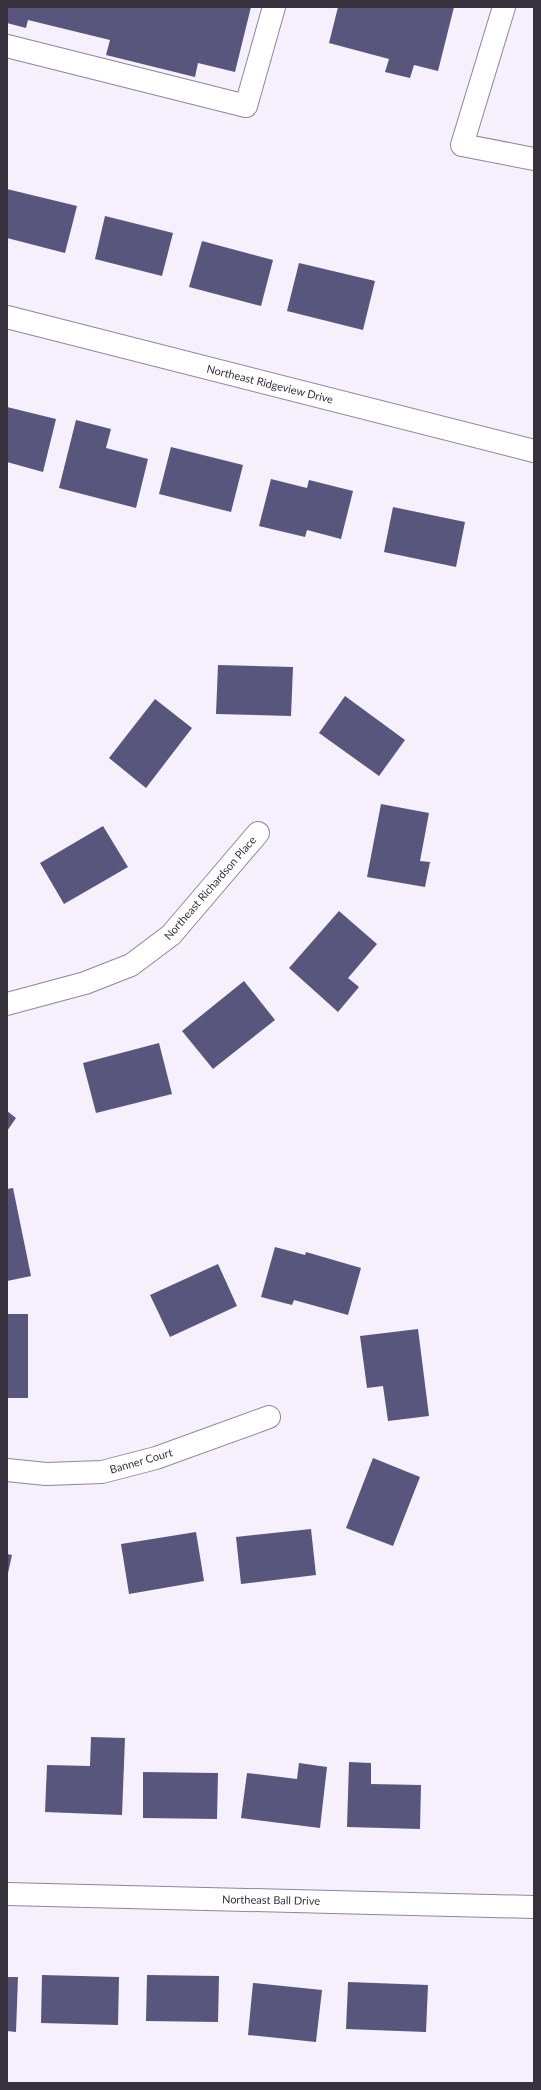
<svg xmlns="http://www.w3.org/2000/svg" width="541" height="2090" font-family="Lato,sans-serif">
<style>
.building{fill:#58567c}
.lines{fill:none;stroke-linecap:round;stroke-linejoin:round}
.minor-casing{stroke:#8f849f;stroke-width:24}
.minor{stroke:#fff;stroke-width:22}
.labels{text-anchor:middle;stroke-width:4;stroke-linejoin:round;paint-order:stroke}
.street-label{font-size:11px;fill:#36313c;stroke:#fff}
</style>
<rect width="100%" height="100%" fill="#f5f0fc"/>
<!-- building -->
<path class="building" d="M7,7H251L235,72L198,63L195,77L106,55L110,40L28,20L26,28L7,23Z
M338,7H454L438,71L414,65L410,78L385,72L389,59L329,43Z
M7,189L77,206L65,253L7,238Z
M105,216L173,233L162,276L95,259Z
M202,241L273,260L261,306L189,287Z
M299,263L375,281L363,330L287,311Z
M7,407L56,419L43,472L7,462Z
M76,420L111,429L106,448L148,459L136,508L59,488Z
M171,447L243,465L231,512L159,494Z
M271,479L307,488L309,480L353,491L341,539L307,530L305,537L259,526Z
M393,507L465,522L456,567L384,552Z
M218,665L293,667L291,716L216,714Z
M345,696L405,740L379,776L319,733Z
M155,699L192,728L146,788L109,758Z
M381,804L429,813L420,861L430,862L425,887L367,877Z
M103,826L128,867L64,904L40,863Z
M339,911L377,944L348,978L359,987L338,1012L289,968Z
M244,981L275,1020L213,1069L182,1031Z
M159,1043L172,1094L96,1113L83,1063Z
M7,1111L16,1118L7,1131Z
M13,1188L31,1276L7,1281V1189Z
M275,1247L305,1255L306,1252L361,1268L348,1315L294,1300L292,1305L261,1297Z
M218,1264L237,1306L170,1337L150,1295Z
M7,1314H28V1398H7Z
M418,1329L429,1416L388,1421L383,1386L367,1388L360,1336Z
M373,1458L420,1477L393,1546L346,1528Z
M311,1529L316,1575L241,1584L236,1537Z
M196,1532L204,1581L129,1594L121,1544Z
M7,1554L12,1555L8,1573H7Z
M91,1737L125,1738L122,1815L45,1812L47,1765L90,1766Z
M349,1762L371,1763V1784L421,1785L420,1829L347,1827Z
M299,1763L327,1767L320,1828L241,1818L247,1773L297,1779Z
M143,1772L218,1773L217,1819L143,1818Z
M42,1975L119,1977L118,2025L41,2023Z
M147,1975L219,1976L218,2022L146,2021Z
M7,1977H18L16,2032L7,2031Z
M348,1982L428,1985L426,2032L346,2029Z
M253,1983L322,1990L316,2042L248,2035Z"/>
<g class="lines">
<!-- minor casing -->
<g class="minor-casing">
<path id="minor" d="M504,7L462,145L534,159
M7,46L246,106L274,7
M7,317L534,451
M7,1004L85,983L131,965L171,935L258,833
M7,1470L46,1474L102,1472L156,1458L269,1417
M7,1894L534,1907"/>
</g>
<!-- minor -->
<use href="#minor" class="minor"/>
</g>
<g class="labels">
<!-- street labels -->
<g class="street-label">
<text transform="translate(270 384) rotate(14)" y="4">Northeast Ridgeview Drive</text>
<text transform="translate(210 888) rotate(-49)" y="4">Northeast Richardson Place</text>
<text transform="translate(141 1461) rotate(-16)" y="4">Banner Court</text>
<text transform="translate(271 1900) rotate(1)" y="4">Northeast Ball Drive</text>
</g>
</g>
<!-- border -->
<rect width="541" height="2090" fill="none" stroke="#36313c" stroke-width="16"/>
</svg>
